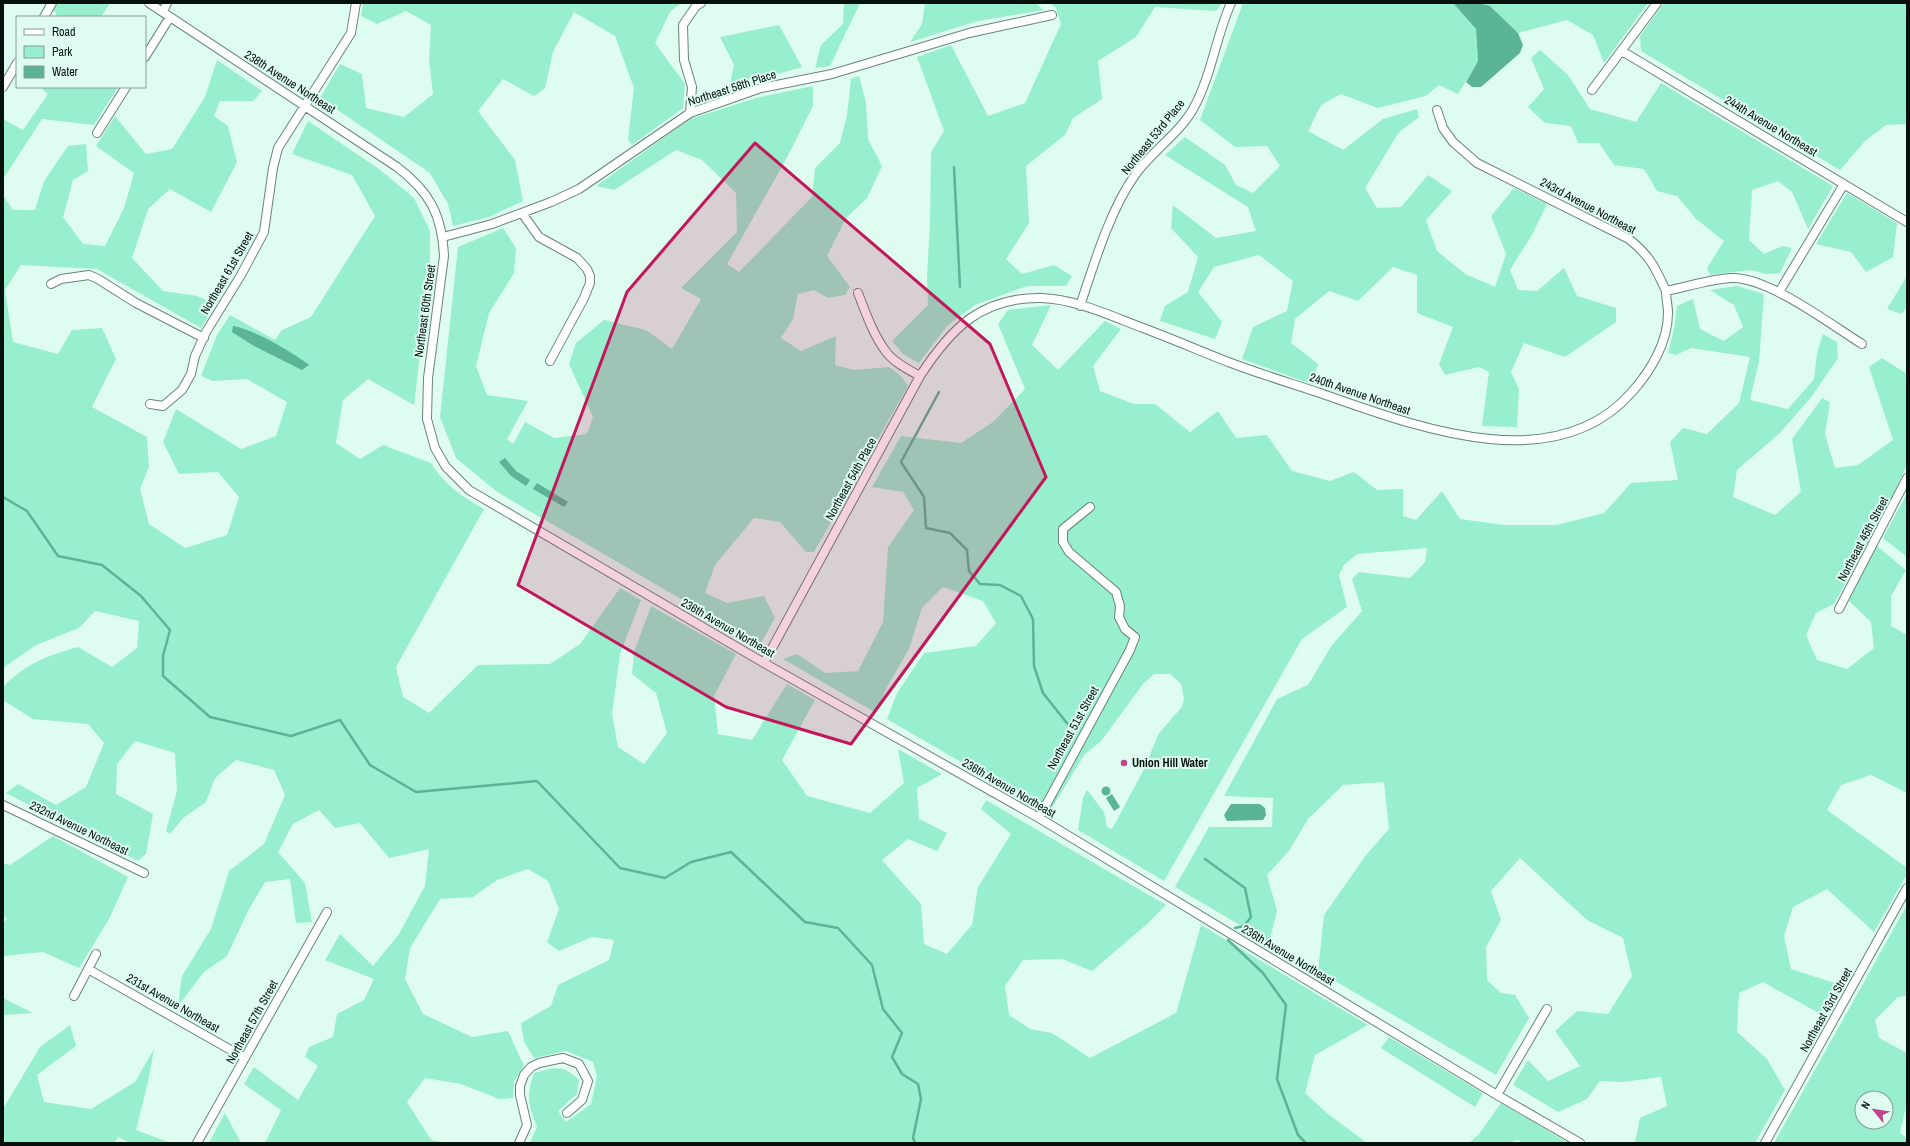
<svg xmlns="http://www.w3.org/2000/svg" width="1910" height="1146" font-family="'Archivo Narrow',sans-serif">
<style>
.green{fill:#97efce;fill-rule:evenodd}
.water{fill:#5bb495}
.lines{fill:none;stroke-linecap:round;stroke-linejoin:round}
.stream{stroke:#5bb495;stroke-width:2.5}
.minor-casing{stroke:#688478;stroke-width:10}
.minor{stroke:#fff;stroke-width:8}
.marked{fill:#c2185b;fill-opacity:0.2;stroke:#c2185b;stroke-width:3;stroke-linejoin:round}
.poi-dot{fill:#c3438e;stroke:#defdf0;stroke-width:1.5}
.labels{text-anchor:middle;stroke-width:4;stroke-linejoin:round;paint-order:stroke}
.street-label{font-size:12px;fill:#06100c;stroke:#defdf0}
.poi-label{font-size:12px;font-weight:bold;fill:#06100c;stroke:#defdf0;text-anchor:start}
</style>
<rect width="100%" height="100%" fill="#defdf0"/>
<!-- green -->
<path class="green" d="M57,3H110L101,17H58L53,9Z
M363,3H681L670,12L655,43L685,84L683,108L632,145L628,139L634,88L615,36L574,12L553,52L545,88L534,96L503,79L478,111L515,160L523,201L489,217L453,226L448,204L430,173L320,98L340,64L362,74L366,108L404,117L433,94L429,60L431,25L406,11L377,24L361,16Z
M844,3H860L830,66L815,68L821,45L843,24Z
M925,3H1035L1044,10L978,21L910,42L922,24Z
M1050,3H1222L1216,11L1155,7L1136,37L1098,61L1102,99L1073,118L1065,135L1026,166L1029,223L1006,259L1022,274L1054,265L1072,276L1066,286H1027L975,305L947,326L919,363L903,354L892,341L928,305L927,277L930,223L931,152L944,131L917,57L951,45L988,116L1025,103L1061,24L1056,8Z
M1243,3H1453L1476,29L1478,61L1458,94L1439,85L1426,96L1378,108L1341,94L1321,105L1308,131L1343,150L1383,119L1417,109L1419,117L1399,132L1365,188L1377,208L1401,207L1428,175L1452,191L1426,220L1437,251L1465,274L1495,287L1506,254L1491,216L1514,188L1547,204L1533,233L1510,270L1518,290L1537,291L1564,268L1577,296L1616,308V322L1565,357L1524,343L1511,372L1519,389L1517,427L1482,426L1489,372L1479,367L1445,375L1439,364L1453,327L1417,313V275L1393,267L1358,301L1329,291L1295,319L1291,343L1318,364L1311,384L1242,359L1253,327L1287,311L1293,281L1259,255L1214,267L1198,292L1222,322L1215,339L1160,321L1165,306L1188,292L1198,257L1171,228L1173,205L1216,238L1256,231L1248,207L1165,155L1185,137L1225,165L1236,185L1253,193L1280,166L1267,146L1235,147L1200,120Z
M1479,3H1648L1604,63L1593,35L1567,20L1518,33L1490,6Z
M1664,3H1907V124L1886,125L1865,141L1840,170L1641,51L1640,36Z
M779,25L802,67L729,88L734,65L720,37Z
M1540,50L1568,75L1590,109L1636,122L1661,83L1833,186L1808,229L1792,192L1778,181L1752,190L1749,240L1764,254L1782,246L1792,248L1780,273L1766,274L1750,270L1710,275L1707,268L1724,241L1696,219L1677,196L1657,191L1644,169L1614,165L1599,143H1578L1571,126L1545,123L1528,107L1544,89L1531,58Z
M217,60L262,91L253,101H220L214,116L228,126L237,162L211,212L170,189L148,209L132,258L163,291L197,296L215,304L201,328L97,269L21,265L5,290L13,342L58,354L72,330L102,328L116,359L92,407L147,437L149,467L140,489L149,524L185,548L227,535L239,497L218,472L179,474L163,442L176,409L241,449L276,436L287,402L247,379L213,381L201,376L217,335L230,315L275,340L282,330L311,317L375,216L352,175L292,154L308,121L379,169L414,198L430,231V270L414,405L368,379L343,400L336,443L360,459L383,445L431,463C443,484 463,497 484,509L396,667L403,697L429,713L478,665L550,664L580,644L620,588L641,600L620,654L612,714L618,747L644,764L667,733L656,693L632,674L634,652L651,606L736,654L714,696L718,734L752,740L787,684L815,700L782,760L807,796L870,813L904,783L898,749L942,774L917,788L919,819L947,833L937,851L908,839L882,860L921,904L924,944L947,954L972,925L978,887L1011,834L981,809L986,800L1166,905L1147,924L1092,971L1062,959L1023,960L1005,986L1009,1015L1030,1029L1052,1033L1090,1058L1176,1013L1201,925L1368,1025L1315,1055L1305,1093L1328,1114L1367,1143H530L537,1127C528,1104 526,1096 534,1073C555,1067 563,1064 579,1080L577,1094L558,1111L566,1122L591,1104L597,1076L593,1062L566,1051L534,1058L524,1042L521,1023L551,1006L558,985L609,960L614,940L592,937L559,951L547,942L559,909L548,881L528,869L497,880L473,897L440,899L410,948L405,979L423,1014L472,1037L508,1031L524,1066L514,1081L513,1098L499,1099L461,1084L425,1078L407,1102L431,1140L448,1143H265L281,1110L244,1084L254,1067L298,1100L318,1066L305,1057L309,1047L333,1037L337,1014L364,1000L374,979L325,960L340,934L373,966L399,934L425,886L429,849L389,858L360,823L335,828L319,810L293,824L278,852L305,883L312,922L296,923L290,879L265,882L249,909L227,956L204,972L178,1006L182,976L211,929L229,871L264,844L285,795L274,770L236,760L215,778L206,802L183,818L170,834L166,831L177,791L175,753L135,741L117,764L116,794L153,814L146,854L138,861L6,793L18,784L56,805L86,787L104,743L88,724L33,719L3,700L4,686C25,664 49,655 78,647L112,667L137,648L139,621L95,611L79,628L36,645L3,668V195L13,210H35L44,181L68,146L86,144L88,171L73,180L63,217L83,244L105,246L124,208L134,173L96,146L115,116L146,154L172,149L205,97Z
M859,76L866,103L868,139L882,166L867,198L846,218L827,256L850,287L845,295L828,298L814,290L798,294L793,319L781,338L801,351L836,336L835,365L854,370L889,367L901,376L908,386L814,552H806L780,522L754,518L715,565L705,593L727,603L764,596L775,618L760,645L497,492L456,458L440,417L458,247L503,228L516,248L514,273L489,313L476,366L487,395L528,401L507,439L513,444L525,422L554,438L587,434L593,417L569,364L576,343L604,320L646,330L672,349L701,299L681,288L737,232L736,193L702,160L676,150L614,190L596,186L690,119L756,98L813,86V106L784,163L727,264L739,272L812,197L815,168L840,143L847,115L851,79Z
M40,87H118L94,125L42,119L3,179V119L23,130L48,94Z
M1847,193L1897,223L1893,257L1866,272L1851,252L1816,244Z
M1907,276V307L1901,314L1887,309Z
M1737,286L1764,294L1759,361L1750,400L1788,409L1814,379L1817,353L1823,334L1837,342L1838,358L1812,396L1780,433L1737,470L1733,497L1775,515L1801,492L1792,439L1822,398L1830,402L1825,434L1835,468L1858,465L1893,440L1869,367L1882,358L1907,374V465L1889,503L1834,604L1816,613L1806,635L1817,660L1847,669L1874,648L1871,622L1849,601L1877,546L1906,570L1891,596V626L1907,635V793L1871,775L1841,785L1827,810L1907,868V874L1874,932L1827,889L1793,907L1784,936L1791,969L1844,986L1826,1017L1763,982L1739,993L1737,1032L1767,1059L1785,1090L1755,1143H1635L1640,1118L1667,1106L1661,1077L1623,1082L1600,1081L1587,1099L1558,1112L1513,1085L1528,1060L1548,1081L1580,1066L1555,1031L1577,1011L1608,1014L1632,976L1623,938L1587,920L1520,858L1491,891L1501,920L1486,947L1487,980L1501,993L1515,995L1529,1018L1496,1075L1318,971L1324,915L1366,855L1389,829L1384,782L1343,785L1308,819L1289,851L1267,875L1277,911L1269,942L1175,887L1209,827H1272L1273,798L1224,796L1277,699L1308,685L1332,645L1362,611L1352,579L1359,572L1410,578L1425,562L1427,548L1357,554L1344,565L1339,575L1347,607L1302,639L1164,881L1078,830L1083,798L1087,790L1104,812L1107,827L1112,829L1143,771L1159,733L1182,707L1184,699L1181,684L1170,674H1154L1143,684L1101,741L1084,755L1049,813L887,719L897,693L924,653L976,646L996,623L983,601L943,587L922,608L909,649L887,687L876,713L783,659L797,654L825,673L858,671L883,622L888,547L914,510L903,492L872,487L901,436L961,443L993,422L1025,389L998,324L1008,310L1051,305L1032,345L1058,370L1105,321L1121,329L1093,366L1100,391L1134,404H1155L1190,432L1218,411L1236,438L1267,435L1292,471L1330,481L1354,472L1377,490L1403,489V516L1416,520L1442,491L1460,519L1504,525H1557L1604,513L1631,483L1678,480L1670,442L1683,428L1707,434L1739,403L1750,357L1691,348L1676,355L1668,353L1674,329L1677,306L1693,299L1700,329L1724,341L1743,327L1734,305L1710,290Z
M1906,495L1907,497V557L1883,538Z
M53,836L128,877L109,919L79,968L43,952L3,956V924L7,918L3,916V863L10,865Z
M1907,905V996L1898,997L1875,1020L1879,1038L1907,1053V1103L1900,1133L1907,1138V1143H1774ZM1862,1098H1886V1122H1862Z
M3,998L33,1013L3,1015Z
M70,1025L76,1046L37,1075L44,1102L91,1109L135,1082L154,1049L148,1082L136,1130L171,1143H131L118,1137L115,1143H3V1109L40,1047Z
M1389,1037L1483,1093L1475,1107L1381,1048Z
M1501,1103L1568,1143H1524L1518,1140L1507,1143H1469L1479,1134Z
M225,1113L241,1143H209Z"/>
<!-- water -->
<path class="water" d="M1453,3H1479L1490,6L1518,33L1523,45L1520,53L1481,87H1472L1466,82L1478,61L1476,29Z
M233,326C253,329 292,352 309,365L302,370L254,346L232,332Z
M505,458L516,471L530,480L526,486L511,476L499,462Z
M537,483L568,502L564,507L533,489Z
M1101.5 791a4.5 4.5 0 1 1 9 0a4.5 4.5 0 1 1-9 0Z
M1112,794L1120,807L1114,811L1106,798Z
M1231,804H1260L1265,808L1266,815L1263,820L1227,821L1224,815Z"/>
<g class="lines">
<!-- stream -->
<path class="stream" d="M954,167L960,287
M939,392L901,462L924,497L926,528L950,533L967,550L969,571L980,584L1000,585L1021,596L1033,619L1034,666L1043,693L1074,732
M3,497L27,511L58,556L102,565L141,596L170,630L163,656V676L210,717L291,736L340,720L370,765L416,792L537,781L620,868L665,878L691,862L731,852L805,922L838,928L872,965L883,1009L902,1033L892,1057L902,1074L918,1084L921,1099L913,1138L915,1143
M1205,859L1245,888L1251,917L1244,926L1235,928
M1228,940L1263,973L1286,1005L1277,1079L1298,1135L1306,1143"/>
<!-- minor casing -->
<g class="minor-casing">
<path id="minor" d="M149,3L397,167C430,192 442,215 444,256L428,378L427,419L435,448L446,467L469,490L764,663L1039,818L1497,1095L1580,1143
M163,12L167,3
M44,17L52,3
M1622,51L1907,222
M145,57L170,17
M3,87L17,63
M1592,90L1657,3
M1437,110L1443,128L1453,142L1477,163L1629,239C1650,256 1655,267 1666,291C1687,287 1710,279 1732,278C1768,277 1830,324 1862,344
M690,113L692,87L684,60L683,25L696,6L701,3
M97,133L126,87
M522,213L539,237L577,258L587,269L590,276V283L584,298L550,361
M443,237L492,224L551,202L579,189L690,113L761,88L832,74L969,33L1052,15
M51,284L61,279L89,275L98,279L136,303L204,338
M1779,292L1844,184
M858,293C866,313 873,335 887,353C895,363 909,370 920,376
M1080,306C1094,264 1110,210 1135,175C1152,151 1179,134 1193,109C1211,78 1216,36 1231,3
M150,404L163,406L182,390L191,374L195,356L206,332L241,275L264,232L273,168L278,148L351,33L356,3
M1839,609L1907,478
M764,663L920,376C950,330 980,297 1041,298C1076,299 1111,316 1143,328C1173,339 1202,352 1231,363C1260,374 1290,383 1320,393C1412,425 1553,481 1631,393C1650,372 1668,343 1668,313C1668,306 1666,298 1666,291
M3,805L144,873
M1039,818L1130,650L1135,637L1125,629L1119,617L1120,606L1116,592L1069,552L1063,542V529L1090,507
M88,969L245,1058
M74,996L96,954
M1497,1095L1547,1009
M197,1143L327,912
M519,1143L527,1125L520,1095V1086L524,1075L531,1067L539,1063L563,1058L579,1064L588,1081L582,1100L567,1113
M1765,1143L1907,888"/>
</g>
<!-- minor -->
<use href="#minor" class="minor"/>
</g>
<!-- marked area -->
<path class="marked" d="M755,143L990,344L1046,477L851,744L726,707L518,585L627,292Z"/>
<!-- markers -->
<circle class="poi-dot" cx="1124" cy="763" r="4"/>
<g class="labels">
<!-- street labels -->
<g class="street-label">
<text transform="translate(290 82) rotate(33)" y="4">238th Avenue Northeast</text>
<text transform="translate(732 88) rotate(-18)" y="4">Northeast 58th Place</text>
<text transform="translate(1771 126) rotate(31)" y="4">244th Avenue Northeast</text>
<text transform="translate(1153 137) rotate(-51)" y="4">Northeast 53rd Place</text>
<text transform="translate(1588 206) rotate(28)" y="4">243rd Avenue Northeast</text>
<text transform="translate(227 273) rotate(-60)" y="4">Northeast 61st Street</text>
<text transform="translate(425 311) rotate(-82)" y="4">Northeast 60th Street</text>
<text transform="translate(1360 394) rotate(19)" y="4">240th Avenue Northeast</text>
<text transform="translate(851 479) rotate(-61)" y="4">Northeast 54th Place</text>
<text transform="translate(1863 539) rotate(-62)" y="4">Northeast 45th Street</text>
<text transform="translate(728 628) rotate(30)" y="4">236th Avenue Northeast</text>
<text transform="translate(1073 728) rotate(-61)" y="4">Northeast 51st Street</text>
<text transform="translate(1009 788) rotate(30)" y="4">236th Avenue Northeast</text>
<text transform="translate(79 828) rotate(26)" y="4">232nd Avenue Northeast</text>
<text transform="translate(1288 955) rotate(31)" y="4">236th Avenue Northeast</text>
<text transform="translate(173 1003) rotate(30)" y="4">231st Avenue Northeast</text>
<text transform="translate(1826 1010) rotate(-61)" y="4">Northeast 43rd Street</text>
<text transform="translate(252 1022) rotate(-61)" y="4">Northeast 57th Street</text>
</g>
<!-- poi labels -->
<g class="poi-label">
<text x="1132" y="767">Union Hill Water</text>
</g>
</g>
<!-- border -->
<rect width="1910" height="1146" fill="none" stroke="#06100c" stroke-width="8"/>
<!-- legend -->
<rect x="16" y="16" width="130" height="72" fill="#defdf0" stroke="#889e95"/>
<rect x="24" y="29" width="20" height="6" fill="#ffffff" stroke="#889e95"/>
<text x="52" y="36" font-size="12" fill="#06100c">Road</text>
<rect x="24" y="46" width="20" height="12" fill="#97efce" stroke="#889e95"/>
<text x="52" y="56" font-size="12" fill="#06100c">Park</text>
<rect x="24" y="66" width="20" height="12" fill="#5bb495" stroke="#889e95"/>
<text x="52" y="76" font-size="12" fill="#06100c">Water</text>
<!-- north arrow -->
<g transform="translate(1874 1110) rotate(300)"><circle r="19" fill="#defdf0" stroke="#889e95"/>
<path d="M0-3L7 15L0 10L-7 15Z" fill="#c3438e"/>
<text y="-6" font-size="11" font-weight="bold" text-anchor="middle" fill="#06100c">N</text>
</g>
</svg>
